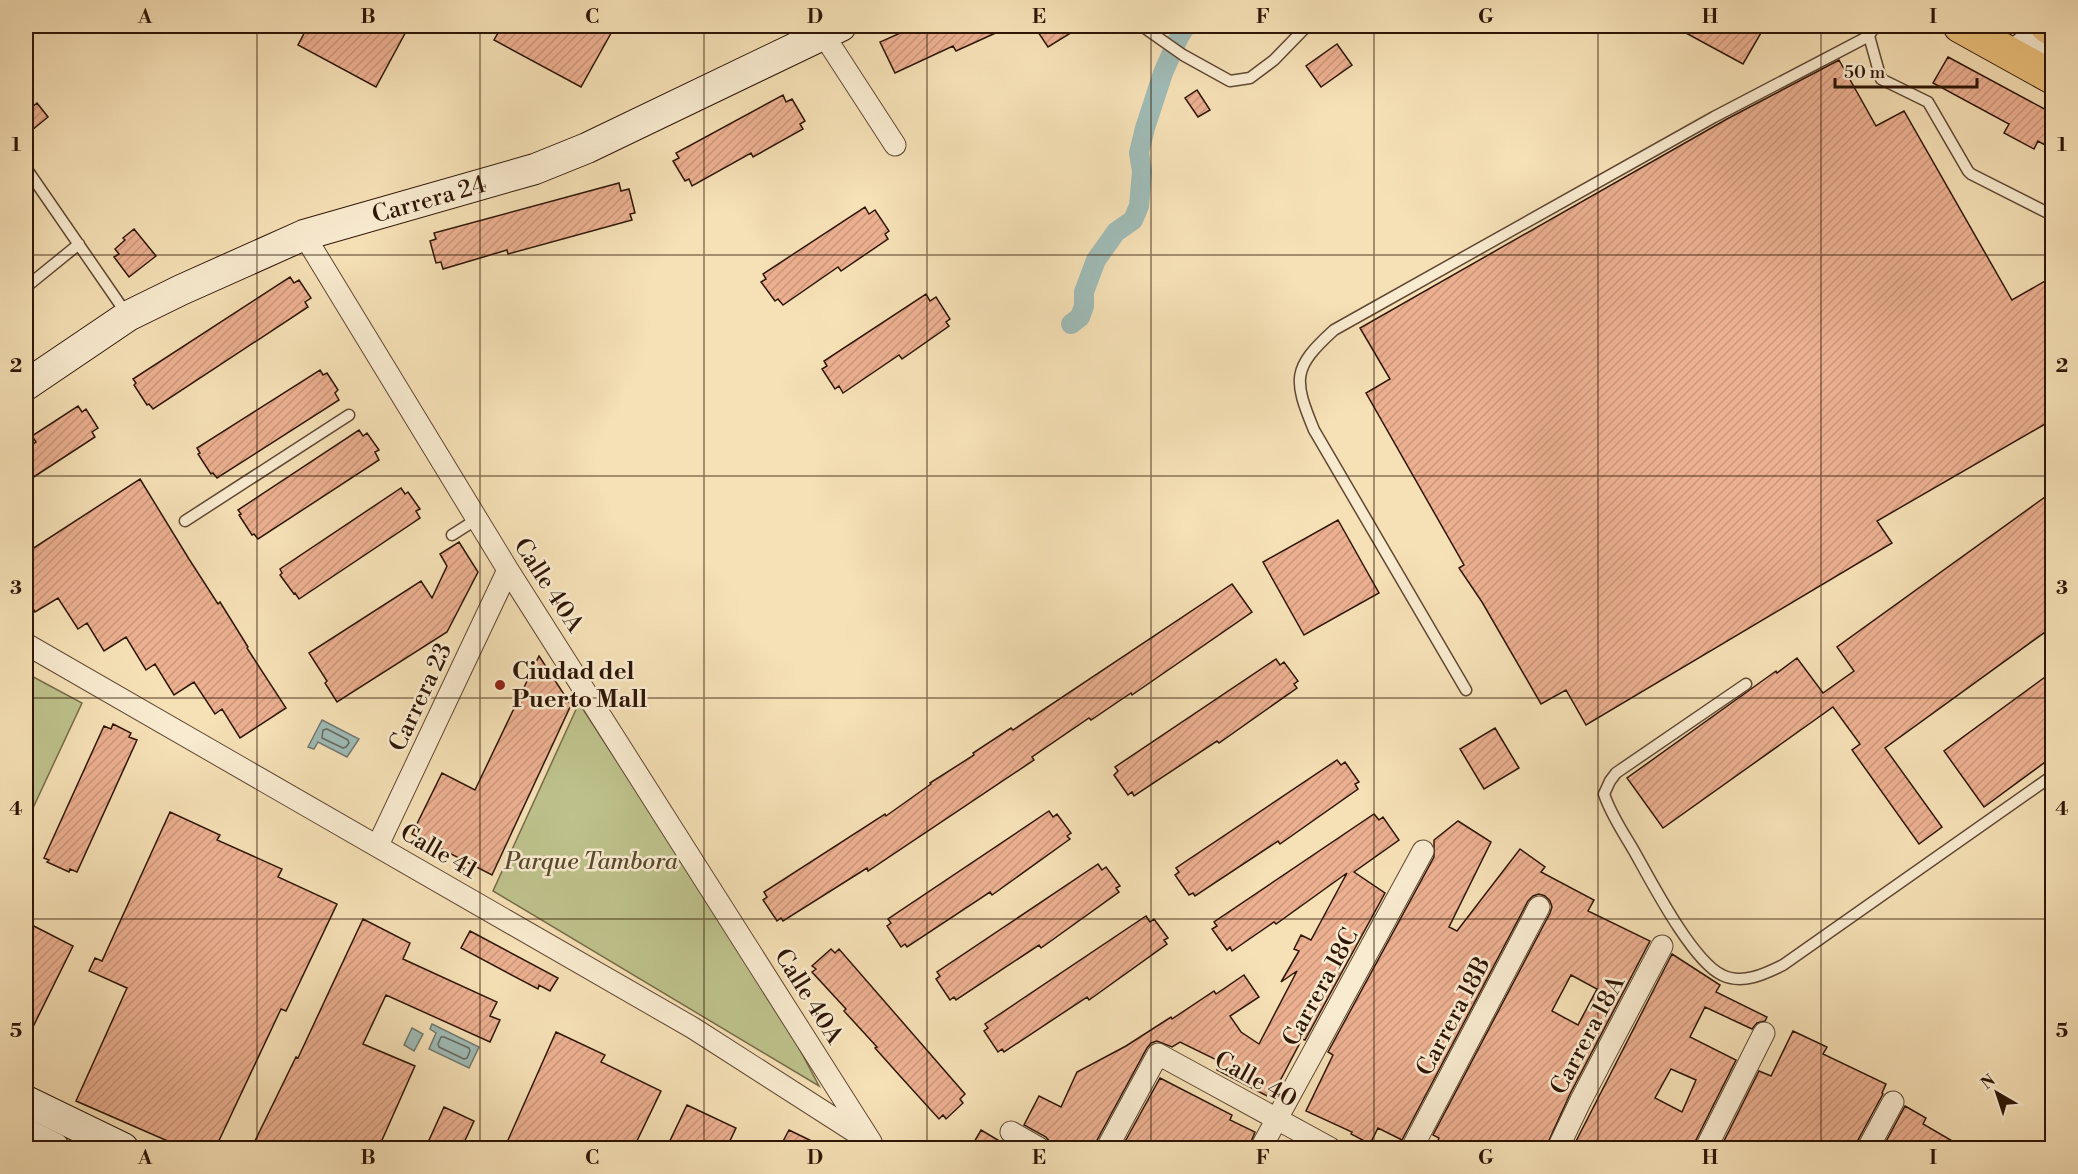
<svg xmlns="http://www.w3.org/2000/svg" width="2078" height="1174" font-family="'Libre Bodoni',serif">
<style>
.green{fill:#bec28c;stroke:#766c49;stroke-width:1.5}
.water{fill:#9fbbb6;stroke:#727970;stroke-width:1.5}
.lines{fill:none;stroke-linecap:round;stroke-linejoin:round}
.shore{stroke:#66685e;stroke-width:1.5}
.canal{stroke:#9fbbb6;stroke-width:20}
.building{fill:url(#building-hatch);stroke:#2e1606;stroke-width:1.5;fill-rule:evenodd}
.lane-casing{stroke:#604832;stroke-width:13}
.street-casing{stroke:#604832;stroke-width:23}
.secondary-casing{stroke:#2e1606;stroke-width:32}
.highway-casing{stroke:#2e1606;stroke-width:35}
.lane{stroke:#f9ebd0;stroke-width:10}
.street{stroke:#f9ebd0;stroke-width:21}
.secondary{stroke:#f9ebd0;stroke-width:30}
.highway{stroke:#ebc07b;stroke-width:33}
.grid{fill:none;stroke:#2e1606;stroke-width:1.5;stroke-opacity:0.55}
.poi-dot{fill:#8f2418;stroke:#f9ebd0;stroke-width:2}
.labels{text-anchor:middle;stroke-width:5;stroke-linejoin:round;paint-order:stroke}
.street-label{font-size:24px;fill:#2e1606;stroke:#f9ebd0}
.poi-label{font-size:24px;font-weight:bold;fill:#2e1606;stroke:#f9ebd0;text-anchor:start}
.park-label{font-size:24px;font-style:italic;fill:#594a2e;stroke:#f9ebd0}
.neatline{fill:none;stroke:#2e1606;stroke-width:2}
.grid-label{font-size:20px;text-anchor:middle;font-weight:bold;fill:#2e1606}
</style>
<defs>
<pattern id="building-hatch" width="6" height="6" patternUnits="userSpaceOnUse" patternTransform="scale(1.5)"><rect width="6" height="6" fill="#ecb091"/><path d="M-1 1l2-2M0 6l6-6M5 7l2-2" fill="none" stroke="#cb977c"/></pattern>
</defs>
<rect width="100%" height="100%" fill="#f6e0b6"/>
<filter id="stains"><feTurbulence type="fractalNoise" baseFrequency=".00333" numOctaves="4"/><feColorMatrix values="0 0 0 0 .2 0 0 0 0 .09 0 0 0 0 .02 0 0 0 .5 -.17"/></filter>
<radialGradient id="worn" r=".72"><stop offset=".6" stop-color="#630" stop-opacity="0"/><stop offset="1" stop-color="#630" stop-opacity=".3"/></radialGradient>
<!-- green -->
<path class="green" d="M26,673L82,703L26,823Z
M579,703L780,1012L819,1086L493,891Z"/>
<!-- water -->
<path class="water" d="M322,720L359,739L347,757L318,742L314,749L308,747Z
M432,1024L479,1047L469,1068L429,1049L436,1033L430,1029Z
M412,1028L423,1034L414,1051L404,1045Z"/>
<g class="lines">
<!-- shore -->
<path class="shore" d="M327,729L348,740L349,743L346,747L343,748L322,738L323,730Z
M441,1037H444L469,1048L470,1051L467,1058L464,1059L439,1047L438,1044Z"/>
<!-- canal -->
<path class="canal" d="M1071,324L1080,317L1084,306V292L1096,260L1116,232L1133,220L1139,206L1142,171L1139,153L1145,128L1163,73L1179,37L1186,26"/>
</g>
<!-- building -->
<path class="building" d="M308,26H409L376,87L298,45Z
M502,26H615L581,87L494,40Z
M916,26H1011L956,51L953,46L895,73L880,42Z
M1034,26H1082L1048,47Z
M1673,26H1765L1743,64Z
M1337,44L1352,65L1321,87L1306,66Z
M1948,57L2052,113V149L2038,141L2034,149L2004,133L2009,124L1933,83Z
M1839,60L1876,126L1904,111L2012,300L2052,277V420L1877,521L1892,543L1586,725L1566,690L1541,704L1482,602L1459,568L1464,565L1366,393L1390,379L1360,328L1727,119Z
M1197,90L1210,110L1198,117L1185,98Z
M783,95L786,102L792,99L805,121L800,124L803,129L753,157L751,153L692,186L689,179L685,181L673,161L679,158L676,153Z
M37,103L48,117L26,135V112Z
M619,183L621,191L629,189L635,213L630,214L632,220L508,254L507,250L443,269L441,262L436,263L430,241L436,239L434,233Z
M865,207L869,214L875,210L889,231L885,234L888,239L841,271L838,267L783,305L778,299L775,301L761,282L766,279L763,274Z
M134,229L156,256L129,277L114,257L119,254L115,249L125,240L123,238Z
M290,277L294,283L299,280L311,298L305,302L308,307L153,409L149,404L147,405L134,385L136,383L133,379Z
M926,294L930,301L936,297L950,319L946,322L949,326L902,359L899,355L843,393L839,386L835,389L822,369L827,366L824,361Z
M320,370L323,375L327,373L338,390L335,393L339,400L217,478L213,473L211,474L198,454L200,453L197,448Z
M78,406L82,412L86,409L98,428L92,432L95,437L26,482V449L36,442L32,436Z
M359,430L363,436L367,433L379,450L375,452L379,460L258,539L254,534L252,535L239,515L241,514L238,510Z
M140,479L189,559L218,604L220,602L248,647L247,648L286,708L240,738L222,709L215,714L194,682L174,695L155,664L146,670L126,637L104,651L87,623L78,629L58,598L35,612L26,597V553Z
M401,488L405,494L408,492L420,509L416,511L420,518L299,599L295,593L294,594L280,575L282,573L280,569Z
M2052,492V627L1885,748L1942,827L1919,844L1852,750L1860,744L1833,707L1663,828L1627,778L1776,671L1777,673L1797,658L1823,693L1854,671L1837,647Z
M1338,520L1379,593L1304,635L1263,562Z
M459,542L478,572L447,632L337,702L325,683L327,681L309,653L421,581L432,598L447,566L440,554Z
M1232,584L1252,612L1132,695L1131,693L1091,720L1089,718L1032,757L1034,760L868,871L867,868L783,921L781,918L777,921L763,900L767,897L764,892L885,814L886,816L931,784L930,783L974,755L973,753L1011,728L1013,730Z
M539,656L571,705L492,875L412,834L442,773L475,790Z
M1276,659L1280,665L1284,662L1298,681L1294,684L1297,688L1219,743L1217,741L1134,796L1132,792L1128,795L1114,775L1118,771L1115,767Z
M2052,672V757L1984,807L1944,751Z
M113,724L131,733L129,737L137,740L77,872L70,869L69,872L47,862L49,860L44,858L104,726L111,729Z
M1495,728L1519,768L1484,789L1460,749Z
M1337,760L1341,765L1345,762L1359,782L1355,784L1358,789L1280,844L1278,841L1195,896L1193,893L1189,895L1175,875L1179,872L1176,868Z
M1049,811L1053,817L1057,814L1071,833L1067,836L1070,839L992,895L990,892L907,947L905,944L901,947L887,926L891,923L888,919Z
M170,812L220,835L217,840L282,869L278,877L337,904L286,1011L281,1009L215,1149H186L76,1101L127,988L89,971L95,958L102,961Z
M1374,814L1379,820L1383,817L1399,840L1354,872L1385,893L1305,1040L1302,1039L1271,1098L1217,1070L1221,1062L1180,1042L1172,1047L1157,1041L1151,1043L1147,1048L1096,1142L1094,1149H1052L1050,1142L1046,1137L1024,1125L1039,1096L1061,1107L1077,1072L1126,1046L1171,1017L1172,1019L1214,991L1216,994L1244,975L1259,997L1230,1016L1241,1032L1259,1044L1297,971L1281,982L1299,951L1294,949L1301,935L1311,940L1347,873L1276,924L1274,922L1232,951L1230,947L1227,950L1212,929L1217,926L1214,922Z
M1458,821L1491,842L1449,927L1457,931L1520,849L1545,867L1541,872L1594,900L1588,911L1650,941L1570,1094L1545,1149H1434L1439,1138L1433,1135L1550,913L1552,907L1550,901L1545,896L1539,894L1533,896L1528,901L1402,1140L1378,1128L1370,1144L1351,1134L1352,1132L1306,1111L1333,1055L1328,1052L1434,857V840ZM1571,975L1597,989L1578,1025L1552,1011Z
M1098,864L1102,870L1106,867L1120,886L1116,888L1119,892L1041,948L1039,945L956,1000L954,997L950,1000L936,979L940,976L937,972Z
M1146,916L1150,922L1154,919L1168,938L1164,940L1167,944L1089,1000L1087,997L1004,1052L1002,1049L998,1052L984,1031L988,1028L985,1024Z
M363,919L410,943L403,959L497,1002L490,1016L500,1020L490,1042L386,995L363,1044L415,1066L378,1149H251L296,1057L298,1058Z
M26,922L73,946L26,1041Z
M470,931L558,978L550,991L539,985L538,989L461,948Z
M831,949L835,953L839,949L965,1094L960,1099L963,1103L946,1119L943,1115L939,1119L900,1076L875,1048L877,1047L844,1011L846,1009L812,972L816,969L812,966Z
M1672,954L1720,985L1716,992L1767,1017L1765,1021L1757,1023L1752,1029L1705,1007L1690,1037L1736,1060L1695,1142L1693,1149H1572ZM1671,1069L1696,1080L1682,1112L1655,1098Z
M1793,1031L1827,1047L1823,1054L1886,1084L1882,1093L1883,1094L1857,1142L1855,1149H1720L1759,1071L1771,1076Z
M556,1032L605,1055L601,1062L661,1091L633,1149H504Z
M1160,1078L1232,1115L1230,1120L1255,1132L1248,1149H1121Z
M687,1105L736,1128L726,1149H666Z
M1905,1106L1926,1118L1923,1124L1966,1149H1882Z
M444,1107L474,1121L461,1149H425Z
M789,1130L828,1149H779Z
M981,1130L1013,1149H970Z"/>
<g class="lines">
<!-- lane casing -->
<g class="lane-casing">
<path id="lane" d="M1875,26L1869,36L1881,79L1928,102L1968,171L1971,174L2052,215
M1146,29L1183,55L1230,81L1250,78L1274,60L1307,26
M26,168L128,316
M26,287L79,244
M185,521L349,415
M452,535L477,519
M1746,684L1616,773L1610,781L1604,794C1611,815 1623,832 1634,851C1651,881 1692,961 1722,975C1742,985 1765,974 1783,965L2052,776
M1466,690L1314,430C1293,379 1292,368 1334,330L1714,117L1869,36"/>
</g>
<!-- street casing -->
<g class="street-casing">
<path id="street" d="M823,34L895,145
M304,235L508,570L871,1142
M26,644L693,1028L866,1139
M378,845L508,570
M1011,1132L1039,1148
M1107,1148L1158,1054L1330,1148
M1261,1148L1423,851
M1412,1148L1539,907
M1558,1148L1581,1100L1662,946
M1706,1148L1764,1033
M1868,1148L1893,1102"/>
</g>
<!-- secondary casing -->
<g class="secondary-casing">
<g id="secondary">
<path d="M2014,55L2050,26"/>
<path d="M2035,68L2052,54"/>
<path id="s1" d="M26,385L128,316L181,290L304,235L535,169L587,148L841,26"/>
<path d="M26,1101L123,1148"/>
<path d="M26,1134L54,1148"/>
</g>
</g>
<!-- highway casing -->
<g class="highway-casing">
<path id="highway" d="M1960,26L2052,77
M2047,26L2052,29"/>
</g>
<!-- lane -->
<use href="#lane" class="lane"/>
<!-- street -->
<use href="#street" class="street"/>
<!-- secondary -->
<use href="#secondary" class="secondary"/>
<!-- highway -->
<use href="#highway" class="highway"/>
</g>
<!-- grid -->
<path class="grid" d="M257,26V1148M480,26V1148M704,26V1148M927,26V1148M1151,26V1148M1374,26V1148M1598,26V1148M1821,26V1148M26,255H2052M26,476H2052M26,698H2052M26,919H2052"/>
<!-- markers -->
<circle class="poi-dot" cx="500" cy="685" r="6"/>
<g class="labels">
<!-- street labels -->
<g class="street-label">
<text dy="8" stroke="none"><textPath href="#s1" startOffset="447">Carrera 24</textPath></text>
<text transform="translate(549 585) rotate(57)" y="8">Calle 40A</text>
<text transform="translate(420 697) rotate(-65)" y="8">Carrera 23</text>
<text transform="translate(439 851) rotate(30)" y="8">Calle 41</text>
<text transform="translate(1320 987) rotate(-61)" y="8">Carrera 18C</text>
<text transform="translate(809 996) rotate(58)" y="8">Calle 40A</text>
<text transform="translate(1453 1016) rotate(-62)" y="8">Carrera 18B</text>
<text transform="translate(1587 1035) rotate(-62)" y="8">Carrera 18A</text>
<text transform="translate(1256 1079) rotate(29)" y="8">Calle 40</text>
</g>
<!-- poi labels -->
<g class="poi-label">
<text x="512" y="679">Ciudad del<tspan x="512" dy="28">Puerto Mall</tspan></text>
</g>
<!-- park labels -->
<g class="park-label">
<text x="591" y="869">Parque Tambora</text>
</g>
</g>
<!-- margin -->
<rect width="2078" height="1174" fill="none" stroke="#f6e0b6" stroke-width="66"/>
<!-- north arrow -->
<g transform="translate(1997 1093) rotate(321)" stroke="#f9ebd0" stroke-width="4.5" paint-order="stroke">
<path d="M0-4.5L10 22L0 15L-10 22Z" fill="#2e1606"/>
<text y="-9" font-size="16" font-weight="bold" text-anchor="middle" fill="#2e1606">N</text>
</g>
<!-- scale -->
<path d="M1835 78v9h142v-9" fill="none" stroke="#2e1606" stroke-width="3"/>
<text x="1844" y="78" font-size="18" fill="#2e1606" stroke="#f9ebd0" stroke-width="4.5" paint-order="stroke">50 m</text>
<rect x="33" y="33" width="2012" height="1108" class="neatline"/>
<g class="grid-label">
<text x="145" y="23">A</text>
<text x="368" y="23">B</text>
<text x="592" y="23">C</text>
<text x="815" y="23">D</text>
<text x="1039" y="23">E</text>
<text x="1263" y="23">F</text>
<text x="1486" y="23">G</text>
<text x="1710" y="23">H</text>
<text x="1933" y="23">I</text>
<text x="16" y="151">1</text>
<text x="2062" y="151">1</text>
<text x="16" y="372">2</text>
<text x="2062" y="372">2</text>
<text x="16" y="594">3</text>
<text x="2062" y="594">3</text>
<text x="16" y="815">4</text>
<text x="2062" y="815">4</text>
<text x="16" y="1037">5</text>
<text x="2062" y="1037">5</text>
<text x="145" y="1164">A</text>
<text x="368" y="1164">B</text>
<text x="592" y="1164">C</text>
<text x="815" y="1164">D</text>
<text x="1039" y="1164">E</text>
<text x="1263" y="1164">F</text>
<text x="1486" y="1164">G</text>
<text x="1710" y="1164">H</text>
<text x="1933" y="1164">I</text>
</g>
<rect width="100%" height="100%" filter="url(#stains)"/>
<rect width="100%" height="100%" fill="url(#worn)"/>
</svg>
